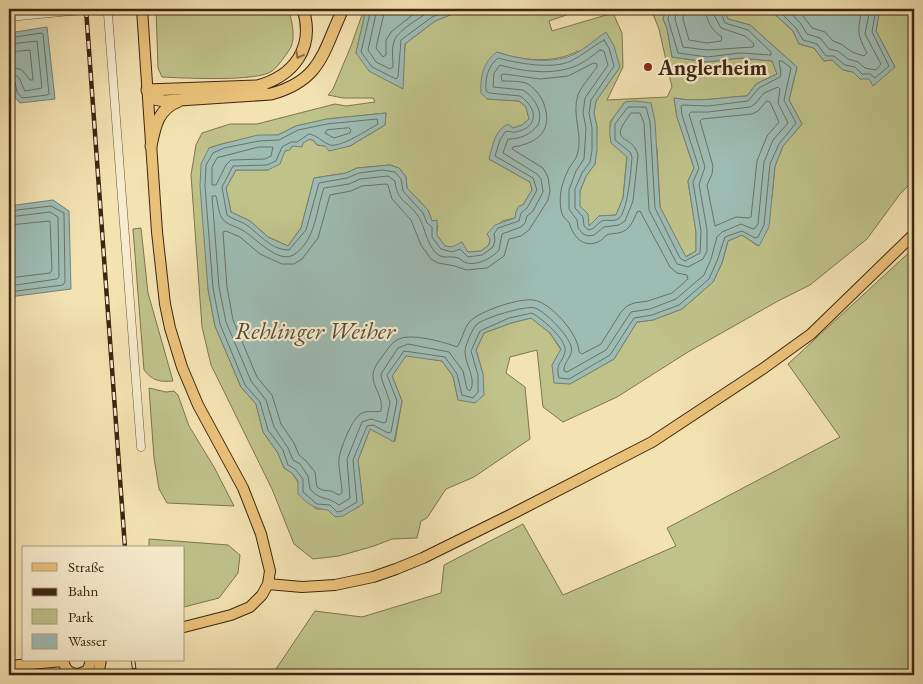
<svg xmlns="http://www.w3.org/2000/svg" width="923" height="684" font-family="'EB Garamond',serif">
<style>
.green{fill:#bfc289;stroke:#7e744e}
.water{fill:#9dbcb4;stroke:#778073}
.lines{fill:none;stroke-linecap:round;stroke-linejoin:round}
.shore{stroke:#6d7163;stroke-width:1}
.minor-casing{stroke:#6a553a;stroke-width:9}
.major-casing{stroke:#3d2612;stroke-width:12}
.highway-casing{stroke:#3d2612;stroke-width:13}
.minor{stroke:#f7eccd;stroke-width:8}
.major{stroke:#eac179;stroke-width:10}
.highway{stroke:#eac179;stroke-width:11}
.rail-casing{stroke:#3d2612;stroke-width:4.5}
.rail{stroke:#f7eccd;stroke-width:2.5;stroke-dasharray:8;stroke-linecap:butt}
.oneway{stroke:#8b6c40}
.poi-dot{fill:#8f2418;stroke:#f7eccd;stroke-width:2}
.labels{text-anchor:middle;stroke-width:4.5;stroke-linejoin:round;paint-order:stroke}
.poi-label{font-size:22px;font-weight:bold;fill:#3d2612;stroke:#f7eccd;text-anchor:start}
.water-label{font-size:24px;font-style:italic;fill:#554c3a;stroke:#f7eccd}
</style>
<rect width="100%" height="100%" fill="#f3e2b2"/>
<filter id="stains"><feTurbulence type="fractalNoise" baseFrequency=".004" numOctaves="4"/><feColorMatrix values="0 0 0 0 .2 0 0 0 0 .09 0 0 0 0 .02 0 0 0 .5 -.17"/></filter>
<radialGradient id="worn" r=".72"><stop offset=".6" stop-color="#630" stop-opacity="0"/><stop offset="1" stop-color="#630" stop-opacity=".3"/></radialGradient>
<!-- green -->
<path class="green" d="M156,9H289C291,20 296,36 291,47C289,51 277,68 272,71C258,82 183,78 162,77L158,68Z
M364,9H366L356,53L402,88L405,44L435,21L465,9H584L549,21L552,31L613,13L622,33L623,67L607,100L667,97L672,87L659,29L651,9H666L663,19L667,28L672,57L707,62L741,58L773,61L777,74L756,84L747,96C722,97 699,103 674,98L677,117L694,168L688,181L696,232V251L685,257L660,207L657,149L625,102L610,122L611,143L627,156L623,198L616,215L599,216L589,226L579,206L580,191L586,176L595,164L597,127L594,113L596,101L620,67L578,51C553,64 523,61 497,52L487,99L519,101L526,107L529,119L522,125L513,128L511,126L489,159L530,182L532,190L515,218L502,221L490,239L489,245L481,251L468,252L445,246L436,235L438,226L432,221L428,210L407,188L406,177L399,168L390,165L357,168L346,173L314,178L301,228L288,246L268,237L250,221L231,212L226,188L236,170H268L285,151L292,146L310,139L314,141L317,145L325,146H350L385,125L386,113L327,119L296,126L278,135L258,136L222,144L209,148L207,260L208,289L215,326L241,387L256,404L263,432L278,453L284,468L292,473L316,509H355L363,504L358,460L370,429L395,441L402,401L392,376L406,355L442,361L453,376L458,400L483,374L476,350L484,333L511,323L531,318L550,333L561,350L552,365L570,384L614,359L637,322L653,320L682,309L713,282L722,263L728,241L742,235L758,246L772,197L775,166L783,146L802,124L789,100L797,67L750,25L728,19L724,9H769L793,31L799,44L814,48L824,61L832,60L843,70L853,72L860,79L895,67L876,31L880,9H914V180L900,194L867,239L810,285L778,301L688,352L617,397L563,422L543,407L537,350L510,357L506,373L525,387L530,439L474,477L446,489L427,518L421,521L417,538L392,539L374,546L339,556L313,559L294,544L272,489L211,365L202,327L191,175L196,145L202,133L230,124H257L335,104L346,106L375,102L373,98H343L328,95L333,89L351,46Z
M141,228L148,293L173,381C159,382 153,381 144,370L133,229Z
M914,248V675H272L315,611L362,617L441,593L444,565L523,524L563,595L676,546L667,528L840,437L788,364Z
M149,388L166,392L174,391L178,395L189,426L214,467L234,506L167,503L159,489L154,458Z
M149,539L228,545L240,555L238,573L219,598L184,607V548H149Z"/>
<!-- water -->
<path class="water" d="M366,9H465L435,21L405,44L403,89L369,71L356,53Z
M666,9H724L728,19L750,25L797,67L789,100L802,124L783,146L775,166L769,227L759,246L742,235L728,241L722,263L713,282L682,309L653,320L637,322L614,359L570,384L554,383L552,365L561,349L550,333L531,318L511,323L484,333L476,350L483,374L484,395L475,403L458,400L453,376L442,361L406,356L392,376L402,401L394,442L370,429L358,460L363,504L343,516L335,517L328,510C314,509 308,504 298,494V481L292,473L284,468L278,453L263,432L256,404L241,387L215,326L208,289L200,186L201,164L209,148L222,144L258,135H278L296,126L327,119L386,113L385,125L350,146L329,151L325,146L317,145L314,141L310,139L303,143L302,147L292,146L290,150L285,151L280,164L268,170H236L226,188L231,212L250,221L268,237L288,246L301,228L314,178L346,173L357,168L390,165L399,168L406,177L407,188L428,210L432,221L437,220V235L445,246L452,247L462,242L468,252L481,251L489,245L490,239L487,234L495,225L515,218L516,211L519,206L523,205L532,190L530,182L489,159C493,145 494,131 508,124L513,128L522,125L529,119L526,107L519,101L487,99L481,93C480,77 483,62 497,52C518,59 545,64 567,57C581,53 594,40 606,32L614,46L620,67L596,101L594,113L597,127V150L595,164L586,176L580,191V206L588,214L589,226L599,216L616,215L623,198L627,157L611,143C607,121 613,119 625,102L635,101L651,103L655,121L660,207L686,257L696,251V232L688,181L694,168L677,117L674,98C699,103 721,97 747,96L756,84L777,74L772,61L741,58L707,62L672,57L667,28L663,19Z
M769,9H880L876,31L895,67L873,86L869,79H860L853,72L843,70L832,60L824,61L814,48L799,44L793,31Z
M47,27L55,99L20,103L12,94L9,66V33Z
M53,200L69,211L71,289L9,297V206Z"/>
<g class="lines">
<!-- shore -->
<path class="shore" d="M371,9L361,52L372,67L396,79L398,77L401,40L432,17L452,9
M377,9L368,50L376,62L390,69L393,67C393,59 391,47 395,39C398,31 427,12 436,9
M385,9L376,48L383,57L386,55V40L391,32L420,9
M671,9L668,19L678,53L707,57L740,53L771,55V52L748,30L725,23L719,9
M677,9L675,19L683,47L707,50L753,47L754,44L745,36L721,28L714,15L713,9
M684,9L683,19L689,40L707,43L721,41L722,37C712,31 706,21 706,9
M777,9L796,28L803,40L817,44L826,56H834L845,65L855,67L862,74H870L875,78L889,66L872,32L876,9
M787,9L801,24L807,34L820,38L829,49L838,51L848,59L858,62L865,68L876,70L881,64L865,34L870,9
M798,9L812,28L825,32L833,41L841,44L852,52L864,56L867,53C856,32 858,31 862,9
M9,38L41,33L43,34L49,94L47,95L22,98L17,92L15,82L9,80
M604,40L609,48L614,66L591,100L589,113L592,128V150L590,162L582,173L575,189V208L583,217L584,226L589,230C595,229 596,224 602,221C606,219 613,222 618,219C628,213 631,169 632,157L630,152L615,140V124L628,107H646L650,122L655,208L680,258L685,261L700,253L701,231L693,182L699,168L682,115L681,106L683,105L708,106L748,101L759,88L780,77L781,73L779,61H782L791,68L784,100L796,123L779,144L770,164L764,225L758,237L755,238L742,231L725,237L717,261L709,279L679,305L652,315L634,318L610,355L569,379L559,378C555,363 562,364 565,352C568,340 541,318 532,313L509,318L480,331L471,351L478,375V392L473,398L462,395L457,374L445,357L404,351L387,375L397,401L391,432L388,433L373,425L367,426L353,460L357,502L342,511L337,512L330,505L317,504L303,492V479L295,469L288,465L283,450L268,430L260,402L245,385L220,324L213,288L205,186L206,165L213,153L224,148L259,141L279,140L298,130L327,124L377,119L378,124C369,129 340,148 330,145C322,142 317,135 309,134L297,142H291L282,147L276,161L267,165L233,166L222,187L227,215C233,220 242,221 248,226C261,236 272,250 289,250L306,230L319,183L347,178L359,173L382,170L395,172L401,179L403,191L423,213L427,223L432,227V237L441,249L452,252L460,249L468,257L482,255L493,247L495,240L494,234L498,228L519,221L521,213L527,208L537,190L533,178L495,156L500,140L505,132C509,130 511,133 516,132C539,127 538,108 520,96L489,93L486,91C485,78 488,66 498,58C517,63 552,70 571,61C583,55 593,46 604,40Z
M9,44L37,41L42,88L25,91C20,83 22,74 9,74
M600,50L604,51L608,65L585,98L583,113L586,128L584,159L576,171L569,190V209L577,220L578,228L583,234L588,236L594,235L604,227L619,225L625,221L633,201L638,155C632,132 606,146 631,113H640L644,123L649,210L677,264L688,267L703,259L707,251V230L699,184L705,167L689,114L691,112H708L750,107L755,104L764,93L778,87L780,89L778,103L788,123L773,140L764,162L758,224L755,228L753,229L741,224L722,232L717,237L711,259L704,275L676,299L650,309L631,312L606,350L567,372L564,371C563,362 574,356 571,346C568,335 546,312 535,308C526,305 483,318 476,325C472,330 468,340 466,346C461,360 478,377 470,391L467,389L463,371L449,352L408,344L398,348L381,374L382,380L390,402L386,422L384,423L371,419L362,422L347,459L350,498L339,505C328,496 320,501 310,489L308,476L300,464L293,460L288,448L274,427L266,400L251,381L226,322L219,287L212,196H216C218,203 218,212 222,218C226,225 236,226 242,230C254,236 279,266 295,254C316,239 316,210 324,188L349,184L360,179L388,176L395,181C397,202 408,201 418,216C426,228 425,241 436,253C443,260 450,255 458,258C460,258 462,261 464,262C475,267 491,259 499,250L502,234L521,227L525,223L527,216L533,211L543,192L541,179L537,174L503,153L508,139C520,139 530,135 538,125C544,112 534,97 523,90L493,87L494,73L500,65C521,71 548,75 570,68C581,65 591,57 600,50Z
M9,52L30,50L33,80H30L22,70L9,66
M594,63L597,64V67C591,76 582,85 578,95C571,115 584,136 577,155C576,159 573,162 571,165C567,171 564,179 562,186C560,194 559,208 563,216C565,219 569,221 570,225C574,237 583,248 598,242C602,240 604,237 607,235C610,233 614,234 618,233C630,231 633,221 637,212L640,211L670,267L677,273L687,275L688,279L672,293L648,301L634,303L627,306L621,312L601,344L582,354L579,352C579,335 551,302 533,300C519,298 485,310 474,318C464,324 463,339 457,347C444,342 409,332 397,340C391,343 388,349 384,354C380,360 374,366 373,374C372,388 384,396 381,411C375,413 369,410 362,413C352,418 341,447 339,458C338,469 342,482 342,493L339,495L331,491L322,490L317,487L315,472L306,461L299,455L294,443L281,424L272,395L257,377L233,320L227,287L223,232L226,231L240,237L260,254L282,264H294L302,259L318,238L330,195L351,191L362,186L386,184L388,185L392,199L411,220L421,245L431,259L438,263L455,266L466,270L487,268L504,256L509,239L521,236L529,230L548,200L550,191L548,177L543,168L512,149L513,147C539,143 553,130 544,104C541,96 534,87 526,83C519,81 510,81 502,81L501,75L504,74L540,79L568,76Z
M767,101L770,102L779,122L767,136L757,161L751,217L749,218L736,217L715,226L707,185L712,174L713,166L700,121L702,119L752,114L758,111Z
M349,128L351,130L350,133L334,138L325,133L327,130Z
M259,147H273L271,156L265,159L231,160L226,165L216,185H212V167L217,158Z
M9,211L51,206L64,213L65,282L63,285L9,292
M9,217L50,212L58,217L59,277L57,279L9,286
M9,225L50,221L52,270L50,273L9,278"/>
<!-- minor casing -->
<g class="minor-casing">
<path id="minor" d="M105,9L108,14L141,447
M9,17L81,10"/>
</g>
<!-- major casing -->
<g class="major-casing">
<path id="major" d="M142,9L157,232L165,304L170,328L182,367L198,405L243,488L261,534L270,571L268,584L262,595L250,607L231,615L184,627
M268,584L302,587L335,585L373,577L396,569L423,558L516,512L652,442L764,368L811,334L914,234
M63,660C65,670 70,674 79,674L88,670L91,660
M9,666L63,661
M98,675L101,660"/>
</g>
<!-- highway casing -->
<g class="highway-casing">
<path id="highway" d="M147,90L154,99L164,101L271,94C322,80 323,51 343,9
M147,90L257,86C294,76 315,48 303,9
M151,146C155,126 158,109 179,101"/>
</g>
<!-- minor -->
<use href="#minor" class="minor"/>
<!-- major -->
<use href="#major" class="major"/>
<!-- highway -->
<use href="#highway" class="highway"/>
<!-- rail casing -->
<g class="rail-casing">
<path id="rail" d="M86,9L125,548
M133,660L135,675"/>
</g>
<!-- rail -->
<use href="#rail" class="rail"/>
</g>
<!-- one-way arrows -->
<defs><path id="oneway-chevron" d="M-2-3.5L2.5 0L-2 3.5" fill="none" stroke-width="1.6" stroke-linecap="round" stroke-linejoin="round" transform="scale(1.25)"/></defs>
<use class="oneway" href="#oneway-chevron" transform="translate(299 55) rotate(118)"/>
<!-- markers -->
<circle class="poi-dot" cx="648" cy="67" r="5"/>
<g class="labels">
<!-- poi labels -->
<g class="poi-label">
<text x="658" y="75">Anglerheim</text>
</g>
<!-- water labels -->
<g class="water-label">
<text x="315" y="339">Rehlinger Weiher</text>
</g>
</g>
<!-- margin -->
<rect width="923" height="684" fill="none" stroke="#f3e2b2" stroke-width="30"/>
<rect x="10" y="10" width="903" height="664" fill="none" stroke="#3d2612" stroke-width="2.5"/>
<rect x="15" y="15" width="893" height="654" fill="none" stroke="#3d2612"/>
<!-- legend -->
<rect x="22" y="546" width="162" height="115" fill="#f7eccd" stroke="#ad9d82"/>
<rect x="32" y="563" width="25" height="8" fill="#eac179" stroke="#ad9d82"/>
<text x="68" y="572" font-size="15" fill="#3d2612">Straße</text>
<rect x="32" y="588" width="25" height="8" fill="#3d2612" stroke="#ad9d82"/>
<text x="68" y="596" font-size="15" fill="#3d2612">Bahn</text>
<rect x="32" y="609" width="25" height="15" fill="#bfc289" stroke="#ad9d82"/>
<text x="68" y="622" font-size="15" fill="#3d2612">Park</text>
<rect x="32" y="634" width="25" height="15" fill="#9dbcb4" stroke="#ad9d82"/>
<text x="68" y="646" font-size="15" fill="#3d2612">Wasser</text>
<rect width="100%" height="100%" filter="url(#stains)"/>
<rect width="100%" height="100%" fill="url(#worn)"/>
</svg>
